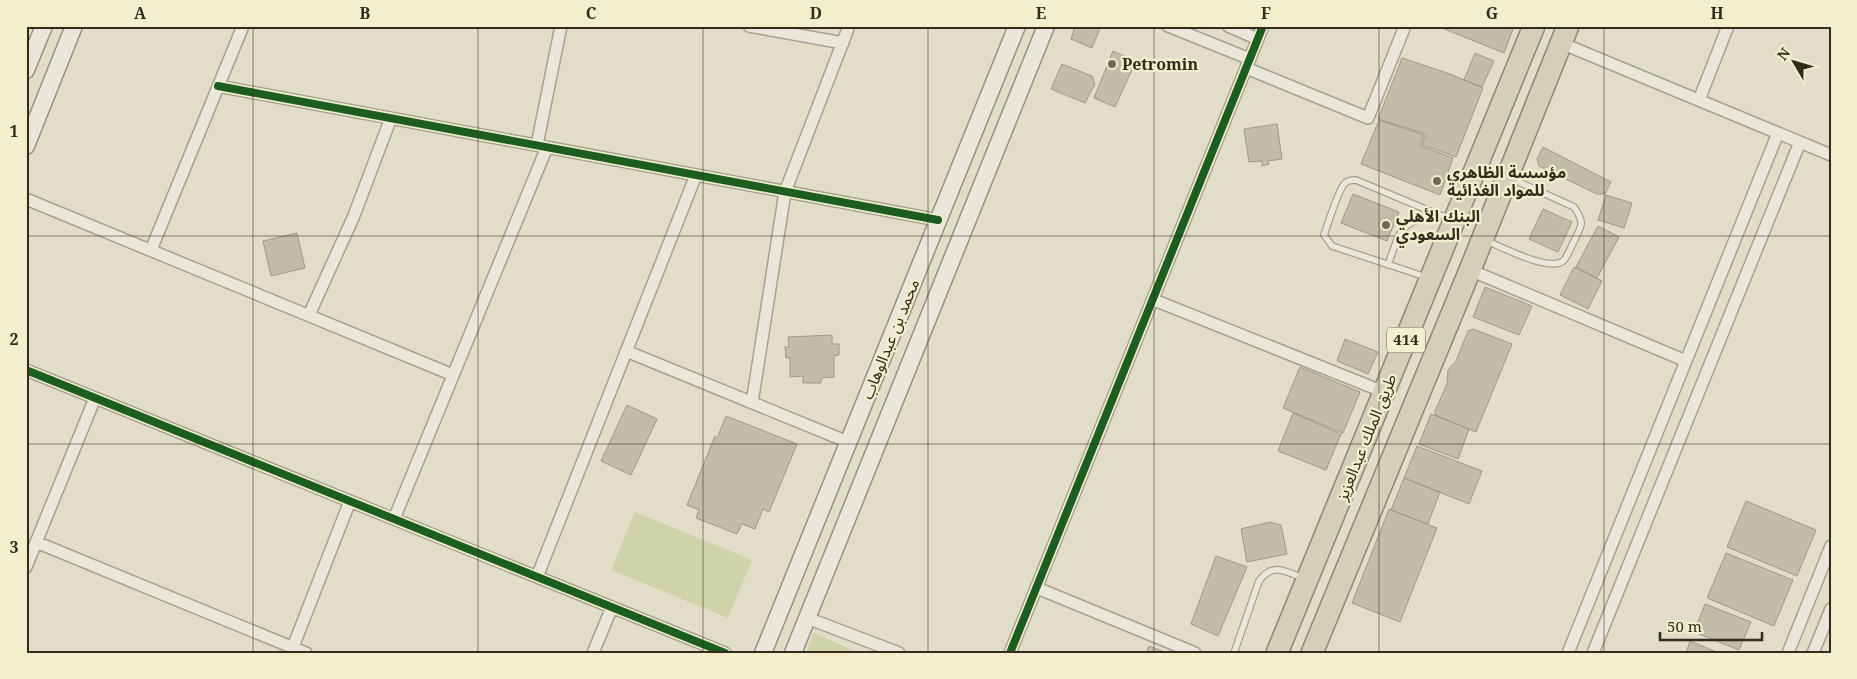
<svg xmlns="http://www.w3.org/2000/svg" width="1857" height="679" font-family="'Noto Serif','Noto Sans Arabic',serif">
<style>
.green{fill:#ced3aa}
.building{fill:#c5bba9;stroke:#a19888}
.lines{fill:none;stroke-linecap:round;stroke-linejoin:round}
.lane-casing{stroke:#a6a192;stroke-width:8}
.street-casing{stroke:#a6a192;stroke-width:14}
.secondary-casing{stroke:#969182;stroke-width:19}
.highway-casing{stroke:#8c8779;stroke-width:24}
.lane{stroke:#eae7da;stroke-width:5.5}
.street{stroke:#eae7da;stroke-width:11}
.secondary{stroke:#eae7da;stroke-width:16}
.highway{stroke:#d5ceb9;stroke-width:21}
.cycleway-casing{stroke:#f4eecd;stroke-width:11}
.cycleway{stroke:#1b5e20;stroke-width:8}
.grid{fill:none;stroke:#342a1c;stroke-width:1;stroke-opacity:0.55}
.poi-dot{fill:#716958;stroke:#f4eecd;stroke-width:2}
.labels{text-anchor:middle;stroke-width:4.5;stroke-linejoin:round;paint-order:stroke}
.shield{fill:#f4eecd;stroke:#6e6551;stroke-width:1}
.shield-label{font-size:15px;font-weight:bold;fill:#342a1c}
.poi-label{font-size:16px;font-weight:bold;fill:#342a1c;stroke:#f4eecd;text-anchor:start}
.street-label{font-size:16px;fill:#342a1c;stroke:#f4eecd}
.neatline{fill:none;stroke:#342a1c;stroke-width:2}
.grid-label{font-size:16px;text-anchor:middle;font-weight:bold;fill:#342a1c}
</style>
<rect width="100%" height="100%" fill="#e2ddc8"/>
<!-- green -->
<path class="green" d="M635,512L752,560L728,618L611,570Z
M814,633L859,653H806Z"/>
<!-- building -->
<path class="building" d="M1075,26H1101L1092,48L1071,39Z
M1437,26H1514L1504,53Z
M1113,51L1136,61L1115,107L1094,98Z
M1475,53L1494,61L1482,87L1464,80Z
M1402,58L1450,74L1483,88L1456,157L1422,145L1426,134L1378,119Z
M1062,64L1092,76L1095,84L1085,103L1051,89Z
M1379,120L1424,135L1420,146L1453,158L1440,195L1361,164Z
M1277,124L1282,159L1268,161L1269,164L1262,166V161L1249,162L1244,129Z
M1543,147L1611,182L1605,194H1597L1539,166L1537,159Z
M1353,194L1399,212L1387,241L1341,223Z
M1606,195L1632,203L1624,228L1598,220Z
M1543,209L1572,222L1558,252L1529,239Z
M1598,226L1619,237L1597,278L1576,267Z
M297,233L305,268L271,276L263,241Z
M1574,267L1602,281L1588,309L1560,295Z
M1485,287L1532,306L1519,335L1473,317Z
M1473,329L1512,344L1476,432L1435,415V411L1447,384L1448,370L1456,361L1468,331Z
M832,335V344H839V355L834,356V377L821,378V383H803V376L790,377V358H786L785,347H789L788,337Z
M1345,339L1378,352L1368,374L1337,361Z
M1300,367L1360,392L1343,433L1283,408Z
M627,405L657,419L631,475L601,461Z
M1293,413L1341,434L1326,470L1278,451Z
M1431,414L1469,429L1458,459L1419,444Z
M726,416L797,444L769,512L763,509L755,529L742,524L737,534L696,518L699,510L687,505L715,436L717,438Z
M1417,446L1482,471L1469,504L1404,478Z
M1404,478L1440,492L1428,524L1391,510Z
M1746,501L1816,530L1797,576L1727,547Z
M1389,509L1437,528L1400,622L1352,603Z
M1270,522L1281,525L1287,554L1247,562L1241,529Z
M1726,553L1793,580L1774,626L1707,598Z
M1216,556L1247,567L1218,636L1191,624Z
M1705,604L1751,622L1739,650L1694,632Z
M1690,641L1719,653H1686Z
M1149,646L1167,653H1146Z"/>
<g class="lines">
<!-- lane casing -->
<g class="lane-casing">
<path id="lane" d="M1487,241C1502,247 1549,272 1563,261C1567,258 1571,247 1574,241C1582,225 1585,223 1574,207L1510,178
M1388,265C1401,229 1398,225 1436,213
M1426,277L1332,246L1324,235C1328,224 1338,190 1345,183C1348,180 1352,180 1356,180L1449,219
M1234,653L1259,581C1273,562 1285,571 1303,578"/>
</g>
<!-- street casing -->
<g class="street-casing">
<path id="street" d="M749,26L843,43
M1168,26L1250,59
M1228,26L1258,39
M1561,43L1831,155
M1246,68L1368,118L1405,26
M218,86L938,220
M1699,100L1728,26
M537,145L561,26
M26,199L453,375
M151,250L243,26
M1470,270L1686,361
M1154,300L1384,392
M309,315L353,218L391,118
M626,351L848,442
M26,370L725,653
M752,403L785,192L849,26
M394,519L547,147
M36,542L306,653
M26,567L95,398
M537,577L696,175
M1037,588L1195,653
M807,618L899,653
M293,647L350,501
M593,653L612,607
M1010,653L1263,26
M1568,653L1778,133
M1593,653L1800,142
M1788,653L1831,546
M1813,653L1831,609"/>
</g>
<!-- secondary casing -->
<g class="secondary-casing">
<path id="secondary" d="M26,70L44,26
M26,146L74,26
M763,653L1017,26
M793,653L1046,26"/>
</g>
<!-- highway casing -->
<g class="highway-casing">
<path id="highway" d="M1277,653L1534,26
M1312,653L1470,270L1568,26"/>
</g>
<!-- lane -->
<use href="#lane" class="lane"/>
<!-- street -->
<use href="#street" class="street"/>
<!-- secondary -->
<use href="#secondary" class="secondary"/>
<!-- highway -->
<use href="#highway" class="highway"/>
<!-- cycleway casing -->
<g class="cycleway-casing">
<path id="cycleway" d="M218,86L938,220
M26,370L725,653
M1010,653L1263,26"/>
</g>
<!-- cycleway -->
<use href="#cycleway" class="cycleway"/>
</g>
<!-- grid -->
<path class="grid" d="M253,26V653M478,26V653M703,26V653M928,26V653M1154,26V653M1379,26V653M1604,26V653M26,236H1831M26,444H1831"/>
<!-- markers -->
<g class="poi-dot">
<circle cx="1112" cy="64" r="5"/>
<circle cx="1437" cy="181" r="5"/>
<circle cx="1386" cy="225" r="5"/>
</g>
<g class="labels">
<!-- shield labels -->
<rect class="shield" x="1387" y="327.5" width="38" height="25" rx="4"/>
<g class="shield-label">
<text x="1406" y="345">414</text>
</g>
<!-- poi labels -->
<g class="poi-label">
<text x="1122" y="70">Petromin</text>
<text x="1447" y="178">مؤسسة الظاهري<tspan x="1447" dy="18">للمواد الغذائية</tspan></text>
<text x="1396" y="222">البنك الأهلي<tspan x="1396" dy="18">السعودي</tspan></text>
</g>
<!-- street labels -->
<g class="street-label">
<text transform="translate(890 339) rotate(-68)" y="6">محمد بن عبدالوهاب</text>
<text transform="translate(1366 437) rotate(-68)" y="6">طريق الملك عبدالعزيز</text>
</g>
</g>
<!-- border -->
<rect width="1857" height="679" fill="none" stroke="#f4eecd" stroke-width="55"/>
<!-- north arrow -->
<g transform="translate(1794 62) rotate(308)" stroke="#f4eecd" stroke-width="4" paint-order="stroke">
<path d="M0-4L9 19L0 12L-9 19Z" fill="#342a1c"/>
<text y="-8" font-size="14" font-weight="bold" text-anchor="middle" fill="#342a1c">N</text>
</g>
<!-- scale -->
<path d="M1660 632v8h102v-8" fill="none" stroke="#342a1c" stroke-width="2.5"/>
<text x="1667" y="632" font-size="15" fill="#342a1c" stroke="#f4eecd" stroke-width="4" paint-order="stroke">50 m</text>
<rect x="28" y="28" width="1802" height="624" class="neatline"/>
<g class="grid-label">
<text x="140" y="19">A</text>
<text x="365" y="19">B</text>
<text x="591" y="19">C</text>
<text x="816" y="19">D</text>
<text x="1041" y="19">E</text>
<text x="1266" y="19">F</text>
<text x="1492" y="19">G</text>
<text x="1717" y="19">H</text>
<text x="14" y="137">1</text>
<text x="14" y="345">2</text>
<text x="14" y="553">3</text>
</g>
</svg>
